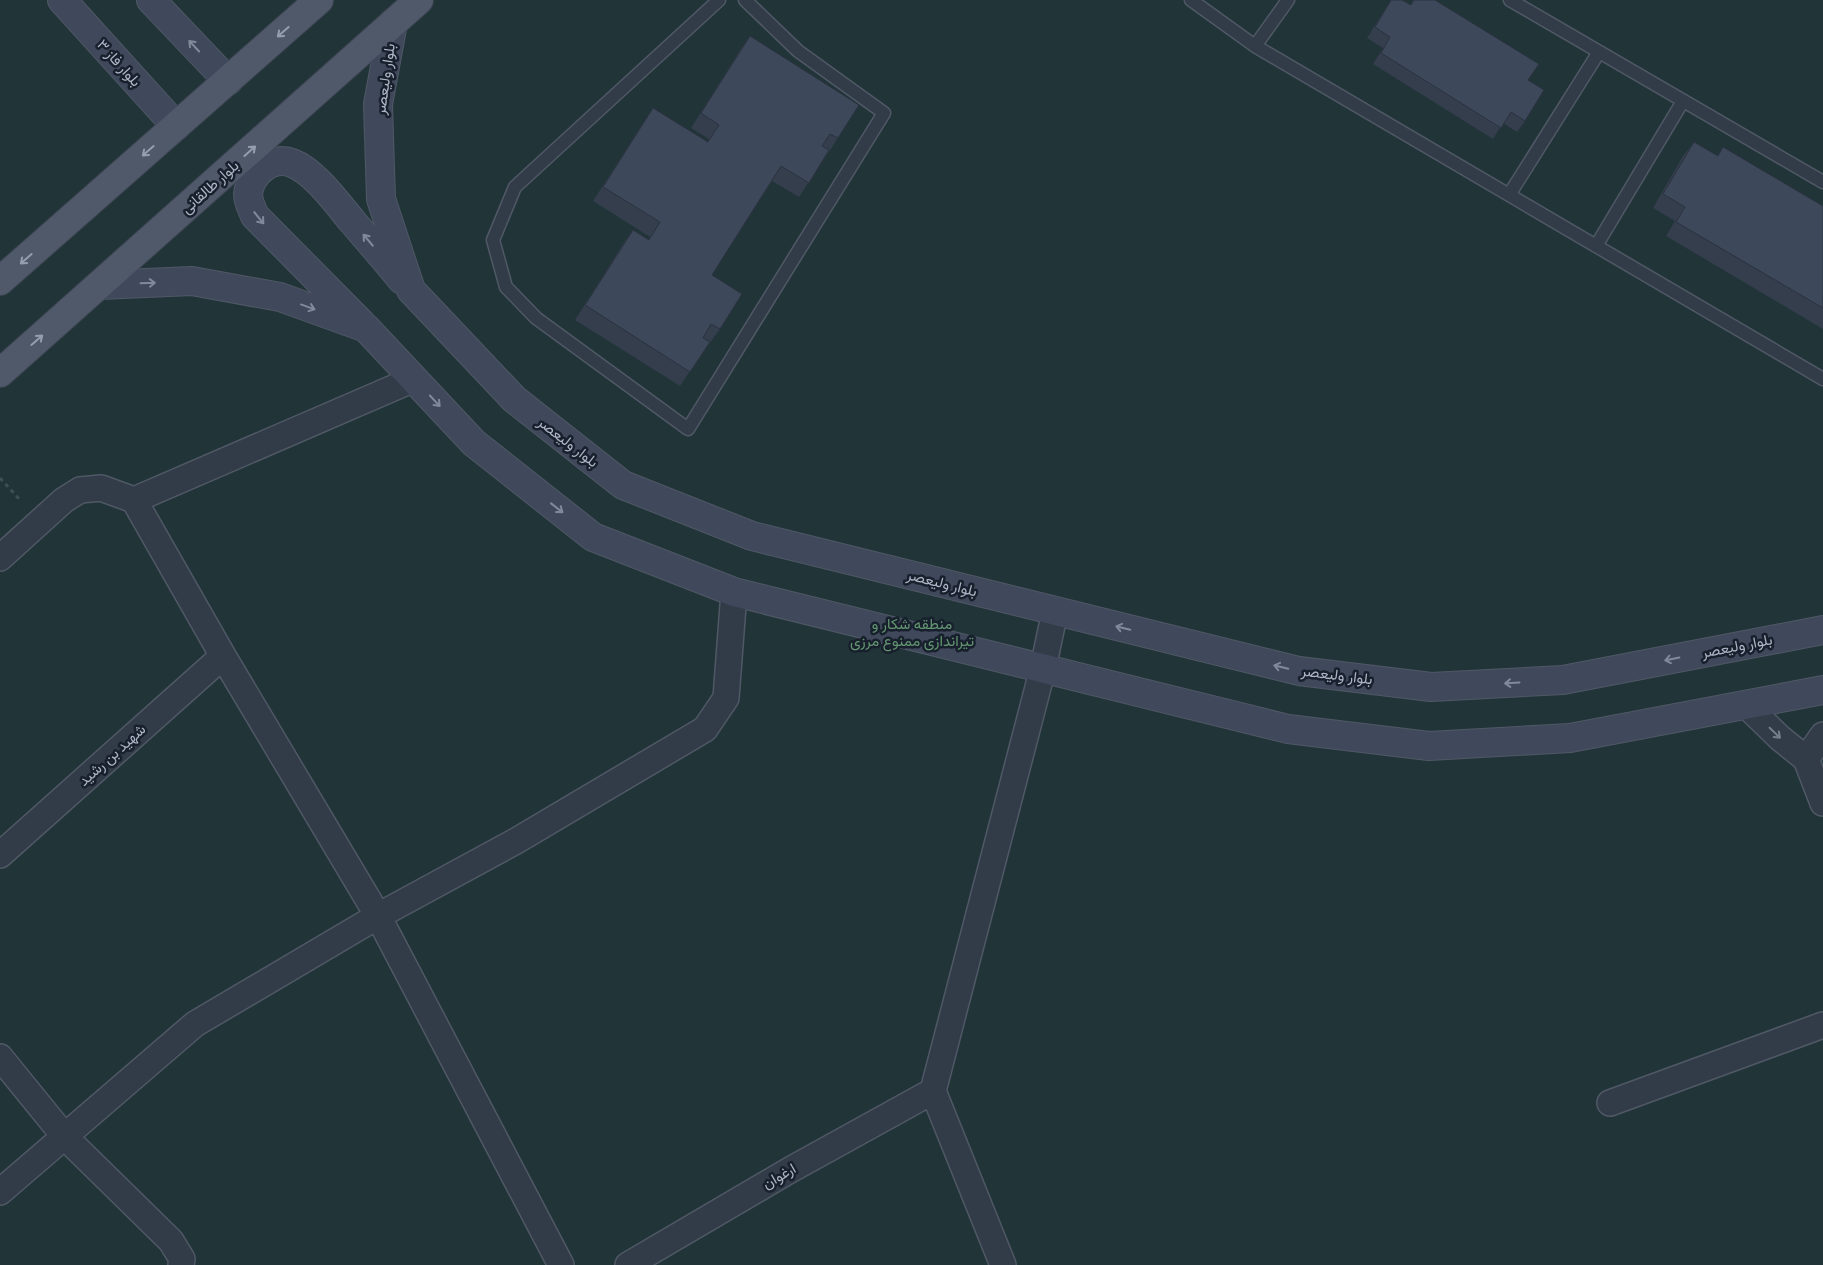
<svg xmlns="http://www.w3.org/2000/svg" width="1823" height="1265" font-family="'Roboto Condensed',Vazirmatn,sans-serif">
<style>
.green{fill:#213539}
.lines{fill:none;stroke-linecap:round;stroke-linejoin:round}
.lane-casing{stroke:#505866;stroke-width:15}
.street-casing{stroke:#505866;stroke-width:28}
.secondary-casing{stroke:#505866;stroke-width:30}
.primary-casing{stroke:#3c4452;stroke-width:30}
.path{stroke:#3b5153;stroke-width:3;stroke-dasharray:4 4;stroke-linecap:butt}
.lane{stroke:#323b48;stroke-width:12}
.street{stroke:#323b48;stroke-width:25}
.secondary{stroke:#40495b;stroke-width:28}
.primary{stroke:#505969;stroke-width:28}
.wall{fill:#343e4d}
.building{fill:#3d485a;stroke:#2b323f}
.oneway{stroke:#959eae}
.oneway2{stroke:#818a9b}
.oneway3{stroke:#757e8d}
.labels{text-anchor:middle;stroke-width:5;stroke-linejoin:round;paint-order:stroke}
.street-label{font-size:15px;fill:#acb5c5;stroke:#18202d}
.park-label{font-size:15px;fill:#639671;stroke:#18202d}
</style>
<rect width="100%" height="100%" fill="#1f2938"/>
<!-- green -->
<path class="green" d="M0,0H1823V1265H0Z"/>
<g class="lines">
<!-- lane casing -->
<g class="lane-casing">
<path id="lane" d="M719,0L515,187L493,240L506,287L536,318L688,429L884,113L798,51L745,0
M1191,0L1255,46L1288,0
M1510,0L1823,182
M1255,46L1823,379
M1509,195L1599,52
M1596,246L1683,101"/>
</g>
<!-- street casing -->
<g class="street-casing">
<path id="street" d="M414,379L134,500L223,656L378,916L561,1265
M0,558L64,500L80,490L101,488L134,500
M1746,705L1780,738L1806,759L1823,803
M1806,759L1823,735
M0,855L223,656
M0,1057L65,1137L171,1241L182,1259L181,1265
M1610,1103L1823,1025
M0,1192L195,1024L378,916L516,841L705,729L726,698L734,592
M628,1265L790,1170L933,1091
M1003,1265L933,1091L1043,668L1055,611"/>
</g>
<!-- secondary casing -->
<g class="secondary-casing">
<path id="secondary" d="M62,0L176,126
M151,0L228,81
M393,23L378,104L381,199L411,290L514,399L623,485L752,536L1299,671L1431,687L1563,680L1823,630
M100,285L192,281L280,297L366,328L474,443L593,537L734,592L1288,729L1429,746L1570,738L1823,690
M361,323L255,216C252,209 248,202 248,194C250,174 271,155 292,163C314,171 337,203 352,221C369,241 386,260 402,280"/>
</g>
<!-- primary casing -->
<g class="primary-casing">
<path id="primary" d="M0,281L319,0
M0,373L419,0"/>
</g>
<!-- path -->
<path class="path" d="M0,478L21,501"/>
<!-- lane -->
<use href="#lane" class="lane"/>
<!-- street -->
<use href="#street" class="street"/>
<!-- secondary -->
<use href="#secondary" class="secondary"/>
<!-- primary -->
<use href="#primary" class="primary"/>
</g>
<!-- wall -->
<path class="wall" d="M1391,0L1410,5L1413,0H1435L1528,80L1525,121L1517,132L1503,123L1493,139L1373,64L1383,48L1367,38Z
M750,36L838,138L799,197L772,181L712,275L720,329L709,344V343L680,386L575,320L623,244L633,230L648,240L650,237L593,201L643,123L653,108L707,142L709,139L691,128L740,50Z
M1694,142L1717,156L1723,147L1823,206V329L1666,236L1675,221L1653,208L1683,156Z"/>
<!-- building -->
<path class="building" d="M1391,0H1402L1411,5L1414,0H1435L1539,64L1528,80L1544,90L1525,121L1511,112L1501,128L1381,53L1390,37L1375,27Z
M750,36L859,105L838,138L830,134L822,146L829,150L809,183L781,166L712,275L742,294L720,329L711,324L703,338L710,342L690,372L585,305L633,230L649,240L660,222L603,187L653,108L708,142L719,125L701,113Z
M1694,142L1718,156L1723,147L1823,206V308L1676,222L1685,207L1663,194Z"/>
<!-- one-way arrows -->
<defs><path id="oneway-shaft" d="M-6 0H5M1.5-3L5.5 0L1.5 3" fill="none" stroke-width="1.6" stroke-linecap="round" stroke-linejoin="round" transform="scale(1.25)"/></defs>
<g class="oneway">
<use href="#oneway-shaft" transform="translate(283 32) rotate(139)"/>
<use href="#oneway-shaft" transform="translate(148 151) rotate(139)"/>
<use href="#oneway-shaft" transform="translate(250 151) rotate(-42)"/>
<use href="#oneway-shaft" transform="translate(26 259) rotate(139)"/>
<use href="#oneway-shaft" transform="translate(37 340) rotate(-41)"/>
</g>
<g class="oneway2">
<use href="#oneway-shaft" transform="translate(194 46) rotate(-133)"/>
<use href="#oneway-shaft" transform="translate(259 218) rotate(51)"/>
<use href="#oneway-shaft" transform="translate(368 240) rotate(-130)"/>
<use href="#oneway-shaft" transform="translate(148 283) rotate(-2)"/>
<use href="#oneway-shaft" transform="translate(308 307) rotate(20)"/>
<use href="#oneway-shaft" transform="translate(435 401) rotate(47)"/>
<use href="#oneway-shaft" transform="translate(557 508) rotate(38)"/>
<use href="#oneway-shaft" transform="translate(1123 628) rotate(-166)"/>
<use href="#oneway-shaft" transform="translate(1672 659) rotate(169)"/>
<use href="#oneway-shaft" transform="translate(1281 667) rotate(-166)"/>
<use href="#oneway-shaft" transform="translate(1512 683) rotate(177)"/>
</g>
<use class="oneway3" href="#oneway-shaft" transform="translate(1775 733) rotate(44)"/>
<g class="labels">
<!-- street labels -->
<g class="street-label">
<text transform="translate(119 63) rotate(48)" y="5">بلوار فاز ۳</text>
<text transform="translate(385 79) rotate(-82)" y="5">بلوار ولیعصر</text>
<text transform="translate(210 187) rotate(-42)" y="5">بلوار طالقانی</text>
<text transform="translate(568 442) rotate(38)" y="5">بلوار ولیعصر</text>
<text transform="translate(942 583) rotate(14)" y="5">بلوار ولیعصر</text>
<text transform="translate(1737 646) rotate(-11)" y="5">بلوار ولیعصر</text>
<text transform="translate(1337 675) rotate(7)" y="5">بلوار ولیعصر</text>
<text transform="translate(112 755) rotate(-42)" y="5">شهید بن رشید</text>
<text transform="translate(779 1176) rotate(-30)" y="5">ارغوان</text>
</g>
<!-- park labels -->
<g class="park-label">
<text x="912" y="629">منطقه شکار و<tspan x="912" dy="17">تیراندازی ممنوع مرزی</tspan></text>
</g>
</g>
</svg>
